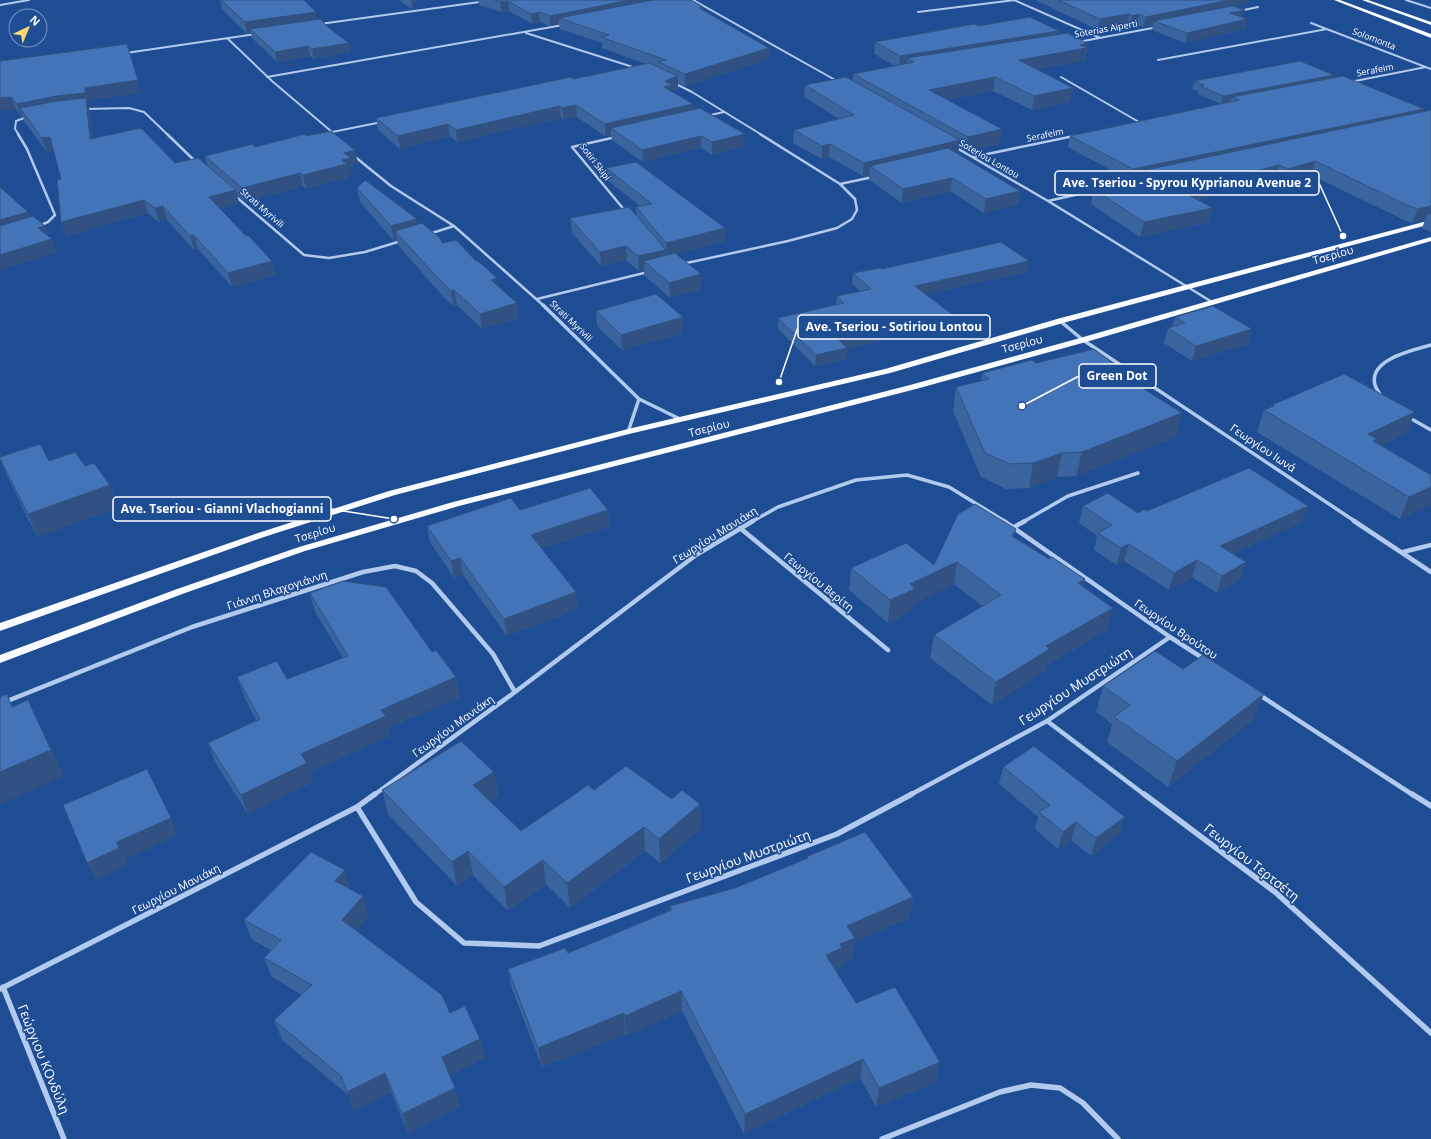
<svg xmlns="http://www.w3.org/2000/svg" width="1431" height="1139" font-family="'Open Sans',sans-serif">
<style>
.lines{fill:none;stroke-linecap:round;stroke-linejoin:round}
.minor-far4{stroke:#b1caee;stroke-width:2}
.minor-far3{stroke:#b1caee;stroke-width:2.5}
.minor-far2{stroke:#b1caee;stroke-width:3.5}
.minor-far1{stroke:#b1caee;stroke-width:4.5}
.minor{stroke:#b1caee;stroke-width:5.5}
.primary{fill:#f8fbff;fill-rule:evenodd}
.wall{fill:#3a649e}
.shaded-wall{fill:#305181}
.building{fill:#4474b8;stroke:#305181}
.labels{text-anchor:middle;stroke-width:3;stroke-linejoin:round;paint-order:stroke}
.far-street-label{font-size:9px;fill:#fff;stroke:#1f4d93}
.street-label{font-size:11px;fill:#fff;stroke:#1f4d93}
.near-street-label{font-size:13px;fill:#fff;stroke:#1f4d93}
.leader{fill:none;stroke:#fff;stroke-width:1.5}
.callout-dot{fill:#fff;stroke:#1f4d93;stroke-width:1.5}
.callout{fill:#1f4d93;stroke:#fff;stroke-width:1.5}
.callout-label{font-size:12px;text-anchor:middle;font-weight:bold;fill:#fff}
</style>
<rect width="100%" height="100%" fill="#1f4d93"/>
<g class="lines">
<!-- minor-far4 -->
<path class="minor-far4" d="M693,0L837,81
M1014,0L1100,38
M1406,0L1431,8
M0,5L29,0
M1239,11L1258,7
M918,12L1015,0
M1311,23L1431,69
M320,24L494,0
M526,33L636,68
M227,38L272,81L332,132L382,122
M1078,42L1158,27
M126,53L256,34
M1158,60L1327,29
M267,77L563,25
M1061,77L1139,122
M1350,82L1426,67
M674,83L692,92L762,135
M85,109L129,108L144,112L168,135
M706,116L724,112
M19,135L15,129L16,121L27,117"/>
<!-- minor-far3 -->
<path class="minor-far3" d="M18,134L27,149L55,215L48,222L39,226
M167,134L196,162
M616,137L572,147L626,212
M955,147L1048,201L1212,302
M354,156L391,186L454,226L544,306
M973,157L1074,136
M840,184L873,177
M234,195L304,255L329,258L365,252L401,241
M1048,201L1097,190
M429,234L454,226
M682,264L788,241L837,228L852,219L857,210L855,199L840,184L760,134
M537,299L648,272"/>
<!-- minor-far2 -->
<path class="minor-far2" d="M543,305L639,399L680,419
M1060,321L1083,340L1356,522
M1381,396C1379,392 1376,389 1375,385C1368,359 1414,350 1431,345
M1408,417L1431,430
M628,432L639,399
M751,522L778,507L856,480L907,475L949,487L1006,522
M1023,522L1068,496L1138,473"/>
<!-- minor-far1 -->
<path class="minor-far1" d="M1004,521L1170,637L1204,659
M1354,521L1431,572
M1014,527L1025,521
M740,528L888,650
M1403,552L1431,545
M1258,694L1413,795
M0,704L192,627L363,572L395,566L416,571L432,583L493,654L515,692
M1047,721L1145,795
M374,795L515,692L696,555L753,521
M910,795L1047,721L1170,637"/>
<!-- minor -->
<path class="minor" d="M1144,794L1275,892L1431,1033
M1412,794L1431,806
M357,807L416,902L464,943L539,946L837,834L912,794
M3,987L64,1139
M0,989L357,807L375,794
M882,1139L1000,1092L1031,1085L1060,1088L1083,1103L1118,1139"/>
<!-- primary -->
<path class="primary" d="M1334,0H1340L1431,34V38Z
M1362,0H1368L1431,22V25Z
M1431,220V224L1063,323L890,373L629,434L395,495L264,537L0,631V623L258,533L389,491L628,429L885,369L1057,319Z
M1431,237V241L1086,342L916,389L459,506L305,551L185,593L0,663V655L177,589L299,547L453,502L910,385L1080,338Z"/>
</g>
<!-- wall -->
<path class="wall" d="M220,0H304L317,19L351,52L314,59L310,56L277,62L252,38L251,33L247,34L222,9Z
M399,0H416L412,9Z
M478,0H691L703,7V10L769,48V59L685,86L678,83V88L673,90V92L693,109L744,147L712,155L701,148L643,162L612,140L611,135L605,136L577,117L563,120L561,118L457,142L450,136L400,149L378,130L376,118L646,64L602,48V43L560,29L559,24L550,26L540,22L532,24L509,11L501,12L479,5Z
M1037,0H1249L1248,4L1234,6L1243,18L1245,29L1185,43L1152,30L1153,25L1143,27L1137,25L1130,26L1127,24L1098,30L1037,1Z
M978,26L1059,31L1058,35L1087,48L1085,61L1037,69L1073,88L1070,102L1032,110L993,91L947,100L1000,144L966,151L959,147L958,153H957L1020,191L1018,205L984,213L950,191L902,203L869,180V174L863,176L829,157L822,159L793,143L794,130L839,119L804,97L805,85L853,81V74L895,66L874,54L875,42Z
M0,61L141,93L89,100V106H88L90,111L93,138L175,163L207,165L205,156L255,147L358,163L352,164L353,171L349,172L350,177L306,189L303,186L246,202L237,194L239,203L220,209L246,236L272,261L276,275L232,287L198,249L194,250L167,220L159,222L148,213L66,236L61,179L53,150L46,151L24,121L23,116L21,117L16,109L0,111Z
M1333,78L1424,109L1423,112L1431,110V232L1422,228L1425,220L1412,223L1404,220L1311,175L1284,183L1275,179L1198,200L1209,222L1140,237L1091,204L1093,189L1140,179L1131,181L1068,147L1070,136L1221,104L1198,94L1199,92L1192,89L1194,81Z
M606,168L725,241L676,254L701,289L670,298L644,275V270L639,271L627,261L601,266L572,233L570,218L636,215V207L640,206L607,180Z
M357,188L417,225L498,286L517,303L518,318L482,329L457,305L453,306L440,293L398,245L397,240L394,241L360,202Z
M1029,261L1027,272L926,294L957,330L920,340L911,333L847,349V359L815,366L778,329V318L836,304L837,296L860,291L852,284L853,273L882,269Z
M596,311L683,333L622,350L597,326Z
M1175,317L1252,329L1248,344L1192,361L1164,343L1168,328L1172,327Z
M1036,363L1121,374L1176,437L1076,476L1057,477L1029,488L1006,489L981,477L953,411L956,387L981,381L982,373Z
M1272,405L1407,433L1381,445L1431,475L1400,519L1257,432L1264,410L1271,408Z
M0,460L49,461L110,485L118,508L37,537L9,480Z
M1083,506L1138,513L1147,511L1302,522L1233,554L1246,562L1240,579L1217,593L1192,577L1169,590L1124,561L1117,565L1094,550L1097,536L1079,523Z
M520,510H608L609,527L542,548L578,609L507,636L463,575L454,578L430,542L427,526Z
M1014,537L1049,559L1085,579L1083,586L1107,630L1046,666L1045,671L992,705L930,658L934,635L982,606L954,584L913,604L912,611L888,623L849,590L851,568L934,565Z
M310,593L460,697L388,728L390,736L310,772L313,782L248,814L215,762L208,743L256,720L244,696L237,677L287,679L343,658L315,612Z
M1103,686L1254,719L1168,787L1107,742L1112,724L1096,712Z
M1003,767L1119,834L1091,856L1071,840L1058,849L1035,829L1038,817L999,784Z
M494,772L498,796L490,801L521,831L594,790L672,799L700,804L701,828L660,863L645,851L570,908L546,884L508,911L473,875L457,886L388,814L382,790Z
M806,857L913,897L909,918L854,942L852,959L841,964L840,968L835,970L856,1003L936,1082L876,1107L860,1078L744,1134L682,1011L626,1036L625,1034L542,1067L512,989L508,969L568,953L670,910V906L735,888L806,859Z
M351,890L369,916L356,931L450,1013L485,1058L449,1075L460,1107L408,1133L391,1092L354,1111L348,1095L282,1040L274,1020L302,995L272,977L264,958L271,950L252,940L244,920Z"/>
<!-- shaded-wall -->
<path class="shaded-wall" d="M411,0H416L412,9Z
M468,0H477L469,1Z
M630,0H674L559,18V24L550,26V16Z
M1219,0H1249L1248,4L1154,21L1153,25L1143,27L1146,17Z
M508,1L509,11L501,12L500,2Z
M1245,10L1242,20L1230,13Z
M316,12L318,23L250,29L251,33L247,34L245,22Z
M539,12L540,22L532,24L531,14Z
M1129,14L1127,24L1098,30L1100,19Z
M1139,14L1137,25L1130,26L1132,16Z
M1247,19L1245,29L1185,43L1187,33Z
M1059,31L1057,43L914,62L907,58L906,66L899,68L900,56Z
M349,43L351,52L314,59L312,49Z
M1087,43L1085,61L1017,73L1019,60Z
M127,44L141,93L89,100V106H88L90,111L95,152L20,108L23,116L21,117L17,104L85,88Z
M308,46L310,56L277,62L275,52Z
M769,48V59L685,86V74Z
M1334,75L1332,83L1239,100L1232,97L1230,102L1221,104L1223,96Z
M678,76V88L673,90V97L664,99L665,81Z
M995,77L993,91L928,104L929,90Z
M1073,88L1070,102L1032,110L1034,96Z
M11,97L16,109L0,111V98Z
M693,104L694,116L611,128V135L605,136V124Z
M576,105L577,117L563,120L562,108Z
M560,106L561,118L457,142L456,130Z
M1424,109L1420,120L1141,171L1140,179L1131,181L1133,169Z
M448,124L450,136L400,149L398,136Z
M1002,129L1000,144L966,151L968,137Z
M745,134L744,147L712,155V142Z
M701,136V148L643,162L642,150Z
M50,137L54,150L46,151L42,138Z
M960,140L958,153L878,172L870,166L869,174L863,176L864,163Z
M830,144L829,157L822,159V146Z
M355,150L358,163L352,164L353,171L349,172L350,177L306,189L303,175L342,160L344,153Z
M1315,161L1311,175L1284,183L1288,169Z
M1279,165L1275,179L1178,205L1181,191Z
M300,173L303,186L246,202L242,188Z
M952,178L950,191L902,203L903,189Z
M236,190L239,203L213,211L209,197Z
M1020,191L1018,205L984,213L986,199Z
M144,200L148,213L66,236L61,222Z
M163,206L167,220L159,222L155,208Z
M1431,206V215L1428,213L1425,220L1412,223L1418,209Z
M1213,208L1209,222L1140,237L1144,222Z
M28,212L33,225L0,235V220Z
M417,219L419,233L395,231L397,240L394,241L391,226Z
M45,226L49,240L52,239L57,253L0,270V255L38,228Z
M725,228V241L667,257L666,243Z
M194,235L198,249L194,250L190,236Z
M626,246L627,261L601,266L600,252Z
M666,250V264L644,261V270L639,271L638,256Z
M272,261L276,275L232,287L228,273Z
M1029,261L1027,272L914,297L915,286Z
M701,274V289L670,298L669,283Z
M497,278L499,293L491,280Z
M454,290L457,305L453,306L451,291Z
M517,303L518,318L482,329L480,314Z
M683,317V333L622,350L621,335Z
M958,319L957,330L920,340L921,329Z
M912,322L911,333L847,349V359L815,366L816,355L839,340Z
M1252,329L1248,344L1192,361L1196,346Z
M1122,370L1117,393V372Z
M1415,412L1407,433L1373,449L1368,434Z
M1182,413L1176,437L1076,476L1082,452Z
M1062,453L1057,477L1029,488L1033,463Z
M110,485L118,508L37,537L28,514Z
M1431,487V505L1400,519L1409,497Z
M1308,506L1302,522L1214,563L1220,546Z
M608,510L609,527L533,551L531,535Z
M1016,529L1012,551V536Z
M1129,544L1124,561L1117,565L1121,548Z
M460,558L463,575L454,578L451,561Z
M1197,560L1192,577L1169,590L1174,573Z
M957,562L954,584L913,604L912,611L888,623L890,600L910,584Z
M1246,562L1240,579L1217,593L1222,576Z
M1085,579L1079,601L1078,583Z
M576,592L578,609L507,636L504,619Z
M1113,608L1107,630L1046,666L1045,671L992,705L996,682L1046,646Z
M456,677L460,697L388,728L390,736L310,772L313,782L248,814L241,795L301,754L381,710Z
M1264,694L1254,719L1168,787L1177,761Z
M28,700L64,776L0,804V772Z
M494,772L498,796L478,810L473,785Z
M700,804L701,828L660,863L659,839Z
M1125,817L1119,834L1091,856L1096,838Z
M171,818L178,835L125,860L128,865L96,880L87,863L117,842Z
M1076,822L1071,840L1058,849L1063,832Z
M644,827L645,851L570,908L567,883Z
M468,851L473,875L457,886L452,862Z
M543,860L546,884L508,911L504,887Z
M345,870L351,890L335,881Z
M363,896L369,916L348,940L342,920Z
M913,897L909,918L854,942L852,959L841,964L840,968L824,976L826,955L840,944L847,926Z
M681,991L682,1011L626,1036L625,1016Z
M624,1013L625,1034L542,1067L538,1048Z
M480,1039L485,1058L447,1077L442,1057Z
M863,1059L860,1078L744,1134L745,1114Z
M940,1062L936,1082L876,1107L879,1088Z
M385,1073L391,1092L354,1111L347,1092Z
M455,1088L460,1107L408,1133L402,1114Z"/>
<!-- building -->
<path class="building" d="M221,0H304L316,12L245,22Z
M494,0H630L550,16L539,12L531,14L508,1L500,2Z
M653,0H691L703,7L699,8L769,48L685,74L658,62L666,60L601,37L609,35L559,18Z
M1058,0H1222L1225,1L1146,17L1139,14L1132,16L1129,14L1100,19Z
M1232,6L1245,10L1230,13L1247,19L1187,33L1154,21Z
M1030,17L1059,31L900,56L875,42L974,24L978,26Z
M320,19L329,28L349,43L312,49L308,46L275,52L250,29Z
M1067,33L1087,43L1080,45L1087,48L1019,60L1073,88L1034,96L995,77L929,90L1002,129L968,137L853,74L914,62L907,58Z
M127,44L138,80L85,88V93L56,96L17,104L11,97L0,98V61Z
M1300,61L1334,75L1223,96L1200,86L1204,85L1194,81Z
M649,63L678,76L665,81L673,85L664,87L693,104L605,124L576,105L562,108L560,106L456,130L448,124L398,136L376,118L571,77L574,79Z
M1343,76L1424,109L1133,169L1070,136L1239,100L1232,97Z
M846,77L960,140L864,163L830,144L822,146L794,130L854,115L805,85Z
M86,98L90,139L141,128L175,163L198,158L236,190L209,197L246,236L248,235L272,261L228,273L194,235L190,236L163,206L155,208L144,200L61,222L57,180L61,179L50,137L42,138L20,108L57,101Z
M700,108L745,134L712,142L701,136L642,150L611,128Z
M1431,110V206L1418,209L1409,206L1315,161L1288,169L1279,165L1181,191L1213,208L1144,222L1093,189L1152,176L1141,171Z
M331,131L355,150L344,153L351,158L342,160L347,164L303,175L300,173L242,188L205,156L253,144L255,147L305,134L306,136Z
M948,148L1020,191L986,199L952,178L903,189L870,166Z
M636,162L725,228L666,243L636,207L652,204L606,168Z
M365,180L417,219L391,226L357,188Z
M0,187L28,212L0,220Z
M629,207L666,250L638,256L626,246L600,252L570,218Z
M33,216L45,226L38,228L52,239L0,255V226Z
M422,223L440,238L442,243L456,240L476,261H478L497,278L491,280L517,303L480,314L454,290L451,291L438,278L395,231Z
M1001,242L1029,261L915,286L958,319L921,329L912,322L839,340L847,348L816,355L778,318L844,303L837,296L871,289L853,273L880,268L882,269Z
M675,253L701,274L669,283L644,261Z
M656,294L683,317L621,335L596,311Z
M1213,306L1252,329L1196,346L1168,328L1185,323L1175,317Z
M1094,349L1122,370L1117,372L1182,413L1082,452L1062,453L1033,463L1010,464L985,453L956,387L989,379L982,373L1032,360L1036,363Z
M1344,374L1415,412L1368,434L1377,439L1373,441L1431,475V487L1409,497L1264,410L1274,406L1272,405Z
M40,444L49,461L75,452L85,466L94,463L110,485L28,514L0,459V457Z
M1249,468L1308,506L1220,546L1246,562L1222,576L1197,560L1174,573L1129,544L1121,548L1098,533L1112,525L1083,506L1108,493L1138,513L1144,509L1147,511Z
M590,488L608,510L531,535L576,592L504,619L460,558L451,561L427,526L511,498L520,510Z
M975,504L1016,529L1012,536L1049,559L1052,557L1085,579L1078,583L1113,608L1046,646L1050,649L996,682L934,635L1001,595L957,562L910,584L915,589L890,600L851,568L906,543L934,565L958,514Z
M343,581L386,587L432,652L436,650L456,677L381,710L386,716L301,754L307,763L241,795L208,743L260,719L237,677L277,661L287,679L348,656L310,593Z
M1155,651L1183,669L1203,655L1264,694L1177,761L1114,717L1130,705L1103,686Z
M7,694L12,707L28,700L51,750L0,772V697Z
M461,741L494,772L473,785L521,831L588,785L594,790L626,766L672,799L682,790L700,804L659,839L644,827L567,883L543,860L504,887L468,851L452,862L382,790Z
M1034,746L1125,817L1096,838L1076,822L1063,832L1039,812L1050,805L1003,767Z
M147,769L171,818L117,842L119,848L87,863L63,805Z
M865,832L913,897L847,926L855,938L840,944L842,948L826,955L856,1003L895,987L940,1062L879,1088L863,1059L745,1114L681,991L625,1016L624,1013L538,1048L508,969L565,948L568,953L672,910L670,906L735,888L808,858L806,857Z
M311,852L345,870L335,881L363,896L342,920L442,995L450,1013L465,1006L480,1039L442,1057L455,1088L402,1114L385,1073L347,1092L341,1076L274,1020L312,985L264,958L281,940L244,920Z"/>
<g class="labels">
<!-- far-street labels -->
<g class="far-street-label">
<text transform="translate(1106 29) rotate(-10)" y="3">Soterias Aiperti</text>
<text transform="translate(1374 39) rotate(21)" y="3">Solomonta</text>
<text transform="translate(1375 70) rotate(-11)" y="3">Serafeim</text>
<text transform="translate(1045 135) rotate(-12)" y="3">Serafeim</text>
<text transform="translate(989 159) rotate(30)" y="3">Soteriou Lontou</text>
<text transform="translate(595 162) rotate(52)" y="3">Sotiri Skipi</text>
<text transform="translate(262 208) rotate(41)" y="3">Strati Myrivili</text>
<text transform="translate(571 321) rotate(44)" y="3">Strati Myrivili</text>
</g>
<!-- street labels -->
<g class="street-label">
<text transform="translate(1333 255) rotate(-16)" y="4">Τσερίου</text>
<text transform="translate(1022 344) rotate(-15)" y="4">Τσερίου</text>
<text transform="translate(709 428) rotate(-14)" y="4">Τσερίου</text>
<text transform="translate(1263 448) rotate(34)" y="4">Γεωργίου Ιωνά</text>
<text transform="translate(315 533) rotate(-17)" y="4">Τσερίου</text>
<text transform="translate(715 535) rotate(-32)" y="4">Γεωργίου Μανιάκη</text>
<text transform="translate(819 582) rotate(39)" y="4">Γεωργίου Βερίτη</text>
<text transform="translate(277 590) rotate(-18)" y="4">Γιάννη Βλαχογιάννη</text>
<text transform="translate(1176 629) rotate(34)" y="4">Γεωργίου Βρούτου</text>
<text transform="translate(453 726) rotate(-36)" y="4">Γεωργίου Μανιάκη</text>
<text transform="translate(176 889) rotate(-27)" y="4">Γεωργίου Μανιάκη</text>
</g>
<!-- near-street labels -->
<g class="near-street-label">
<text transform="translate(1075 686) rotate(-33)" y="5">Γεωργίου Μυστριώτη</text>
<text transform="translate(748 856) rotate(-20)" y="5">Γεωργίου Μυστριώτη</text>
<text transform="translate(1252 862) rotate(38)" y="5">Γεωργίου Τερτσέτη</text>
<text transform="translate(44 1059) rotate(68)" y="5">Γεώργιου ΚΟνδύλη</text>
</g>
</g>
<!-- callouts -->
<path class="leader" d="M1343 236L1319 183M779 382L798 327M1022 406L1079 376M394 519L331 509"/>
<g class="callout-dot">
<circle cx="1343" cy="236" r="4"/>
<circle cx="779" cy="382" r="4"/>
<circle cx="1022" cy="406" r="4"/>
<circle cx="394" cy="519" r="4"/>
</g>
<g class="callout">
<rect x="1055" y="171" width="264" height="24" rx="4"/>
<rect x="798" y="315" width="192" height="24" rx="4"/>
<rect x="1079" y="364" width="77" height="24" rx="4"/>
<rect x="113" y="497" width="218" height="24" rx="4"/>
</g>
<g class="callout-label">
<text x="1187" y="187">Ave. Tseriou - Spyrou Kyprianou Avenue 2</text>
<text x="894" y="331">Ave. Tseriou - Sotiriou Lontou</text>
<text x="1117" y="380">Green Dot</text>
<text x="222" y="513">Ave. Tseriou - Gianni Vlachogianni</text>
</g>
<!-- north arrow -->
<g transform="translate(28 28) rotate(44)"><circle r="19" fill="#1f4d93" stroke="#7994be"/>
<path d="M0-3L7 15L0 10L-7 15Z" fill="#fbd972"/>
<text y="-6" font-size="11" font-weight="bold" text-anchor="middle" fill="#ffffff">N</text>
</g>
</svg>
